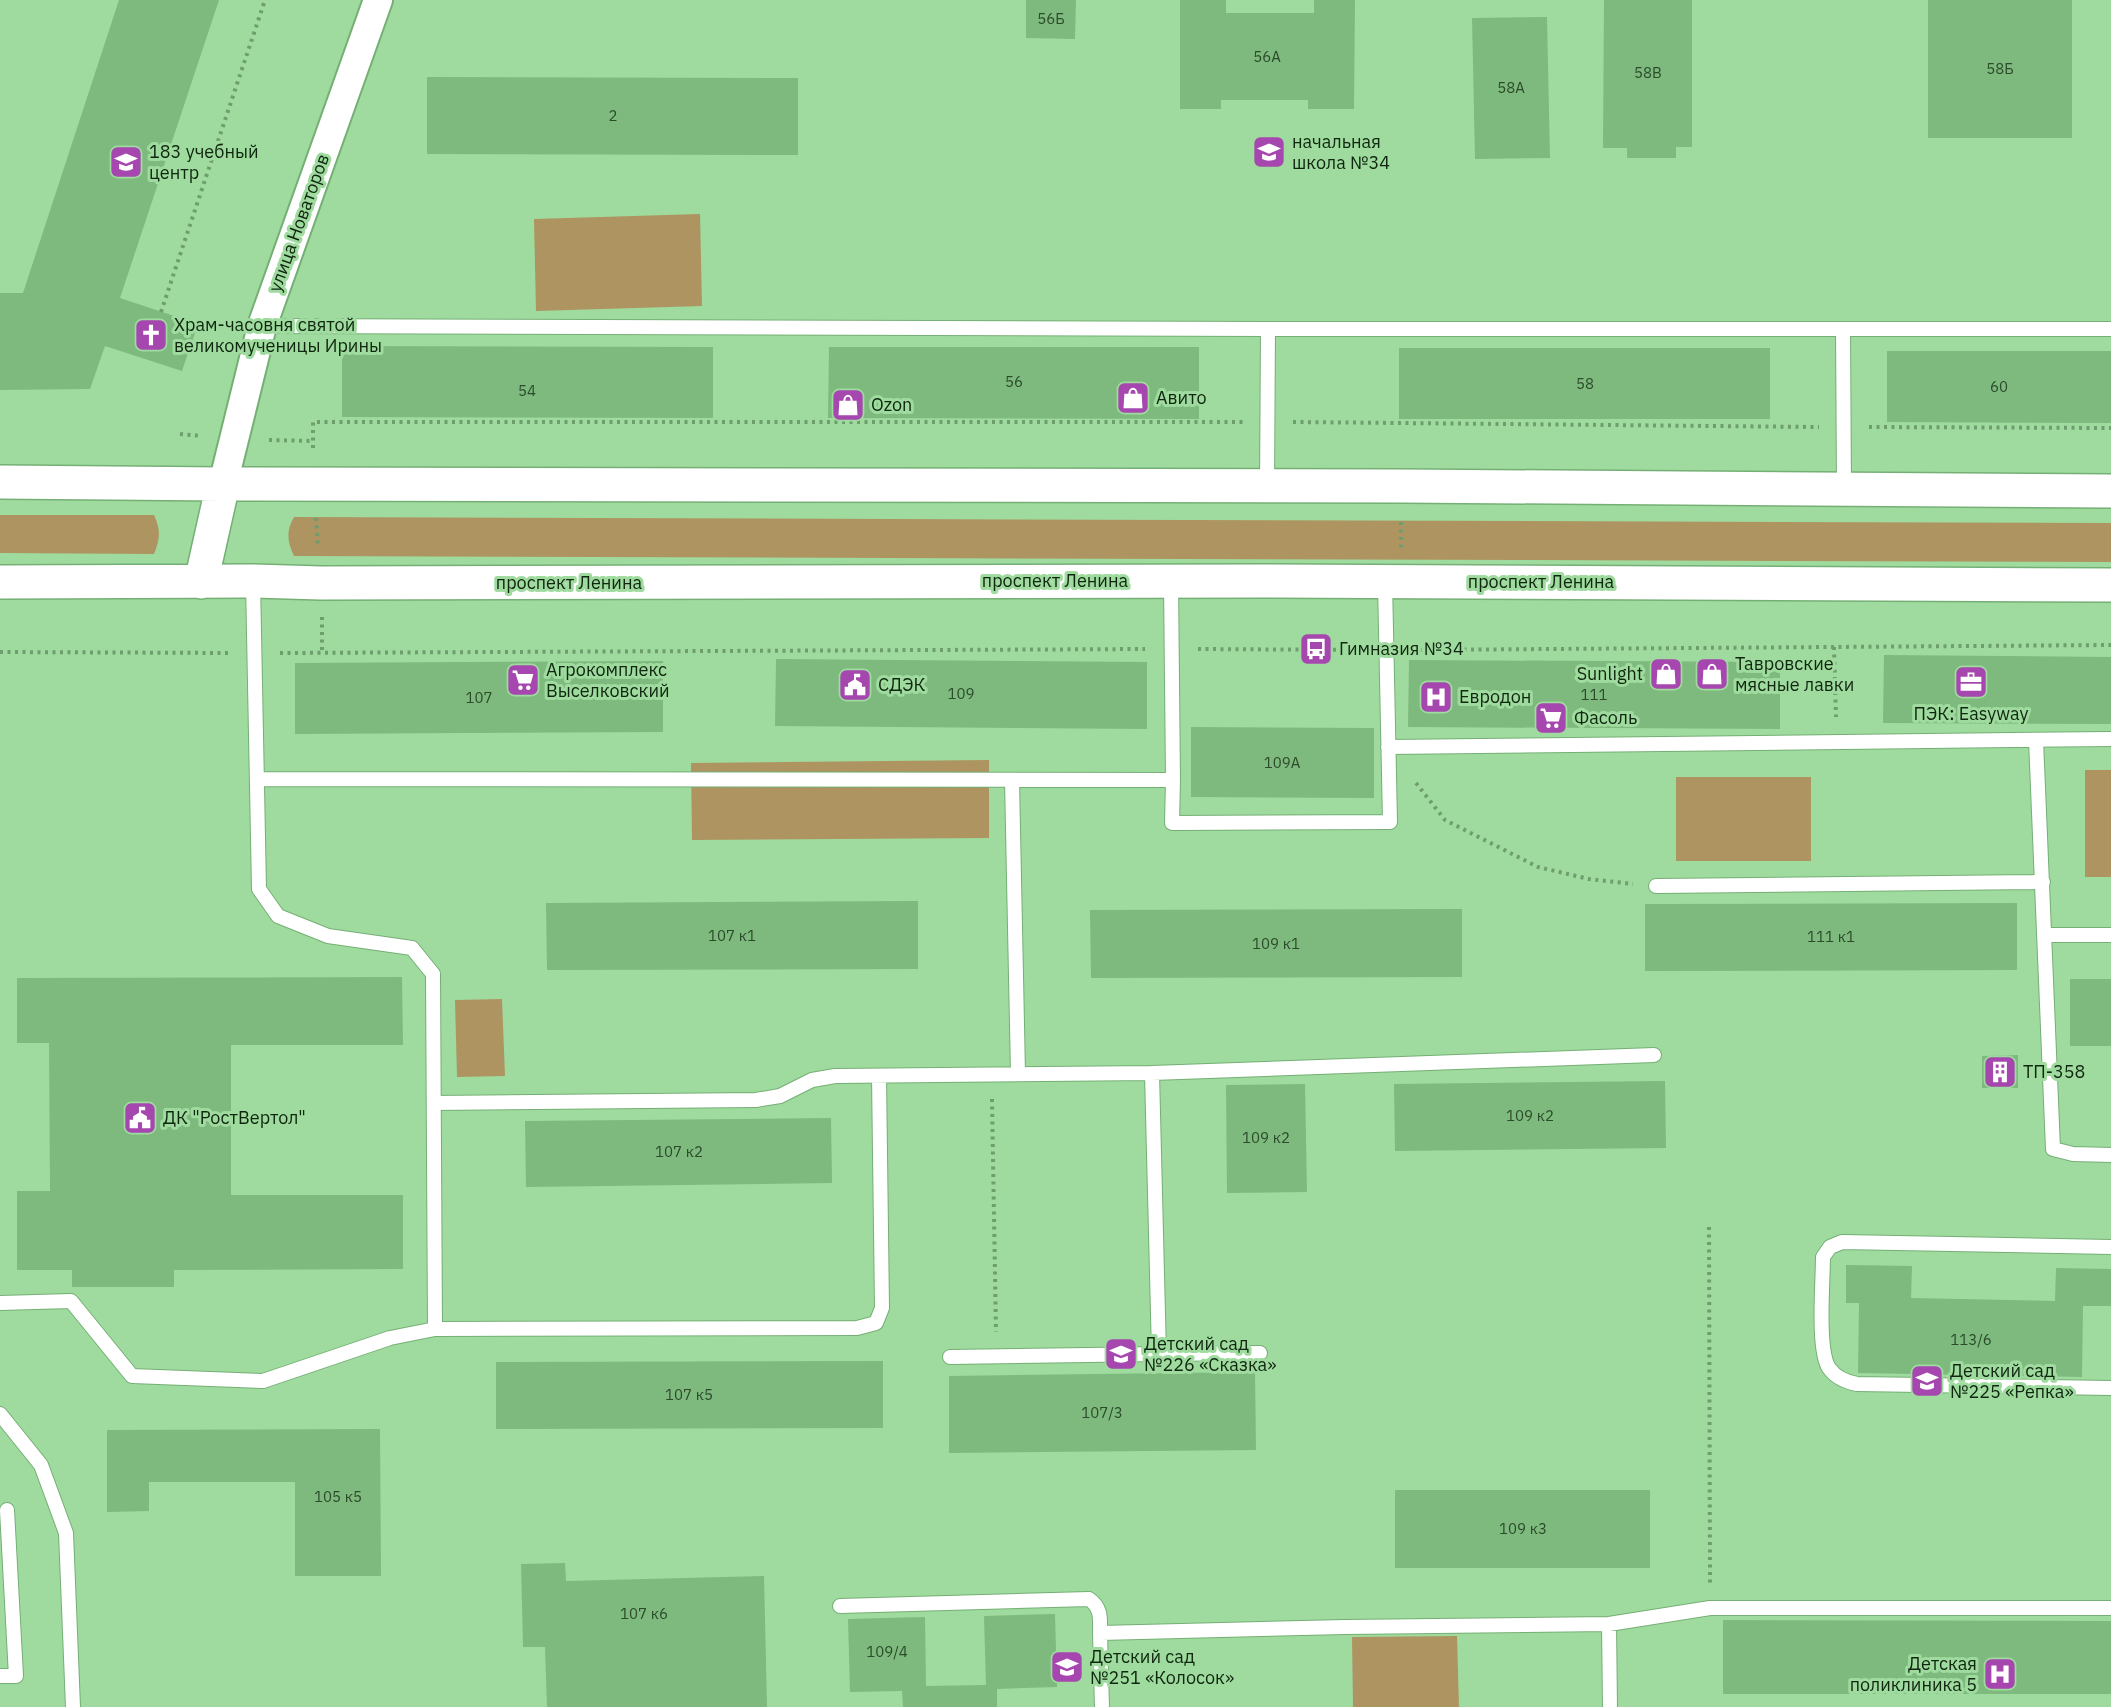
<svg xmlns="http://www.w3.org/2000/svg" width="2111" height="1707" font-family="'IBM Plex Sans',sans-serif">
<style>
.green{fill:#ae9461}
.building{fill:#7eb97e}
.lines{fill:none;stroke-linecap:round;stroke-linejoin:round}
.service-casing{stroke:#75af75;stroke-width:16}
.minor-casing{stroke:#75af75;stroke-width:32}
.secondary-casing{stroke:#75af75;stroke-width:36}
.path{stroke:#6f9e6e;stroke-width:4;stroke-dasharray:3 4.5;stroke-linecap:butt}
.service{stroke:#fff;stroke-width:14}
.minor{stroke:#fff;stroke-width:28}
.secondary{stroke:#fff;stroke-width:33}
.labels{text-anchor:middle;stroke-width:6;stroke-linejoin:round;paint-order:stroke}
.number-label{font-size:15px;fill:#2b4b2b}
.poi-label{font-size:18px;fill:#0f260f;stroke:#9fdb9e;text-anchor:start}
.street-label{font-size:18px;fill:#0f260f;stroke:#9fdb9e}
</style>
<rect width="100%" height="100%" fill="#9fdb9e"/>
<!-- green -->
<path class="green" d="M700,214L702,306L536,311L534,219Z
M0,515H154C161,530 160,539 154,554L0,553Z
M294,517L2111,523V562L294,556C287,541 286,531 294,517Z
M989,760V838L692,840L691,763Z
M2085,770H2111V877H2085Z
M1676,777H1811V861H1676Z
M502,999L505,1076L457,1077L455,1000Z
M1457,1636L1459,1707H1353L1352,1637Z"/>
<!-- building -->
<path class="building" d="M119,0H219L120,298L198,324L182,371L105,346L90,389L0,390V293H23Z
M1026,0H1076L1075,39L1026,38Z
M1180,0H1226V13H1314V0H1355L1354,109H1308V100H1221V109H1180Z
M1604,0H1692V147H1676V158H1627V148H1603Z
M1928,0H2072V138H1928Z
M1547,17L1550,158L1475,159L1472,18Z
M427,77L798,78V155L427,154Z
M342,346L713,347V418L342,417Z
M829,347H1199V419L828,418Z
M1399,348H1770V419H1399Z
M1887,351H2111V423L1887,422Z
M1884,655L2111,657V724L1883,723Z
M776,659L1147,662V729L775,726Z
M1409,660L1780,662V729L1408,727Z
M663,661V732L295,734V663Z
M1191,727L1374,728V798L1191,797Z
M918,901V969L547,970L546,903Z
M2017,903V970L1645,971V904Z
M1462,909V977L1091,978L1090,910Z
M402,977L403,1045H231V1195H403V1269L174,1270V1287H72V1270H17V1191H50L49,1043H17V978Z
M2070,979H2111V1046H2070Z
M2018,1055V1088H1982V1056Z
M1665,1081L1666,1148L1395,1151L1394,1084Z
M1305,1084L1307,1192L1227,1193L1226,1085Z
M831,1118L832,1183L526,1187L525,1121Z
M1846,1265L1912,1266L1911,1298L2055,1301L2056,1268L2111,1269V1306H2083L2082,1377L1858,1373L1859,1303H1846Z
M883,1361V1428L496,1429V1362Z
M1255,1372L1256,1450L949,1453V1376Z
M380,1429L381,1576H295V1482H149V1511L107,1512V1430Z
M1395,1490H1650V1568H1395Z
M565,1563L566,1581L764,1576L767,1707H547L545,1647H523L521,1564Z
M1055,1614L1057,1687L997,1689V1707H903L902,1691L850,1692L848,1619L925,1617L926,1686L986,1685L984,1616Z
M1723,1620L2111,1621V1694H1723Z"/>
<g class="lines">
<!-- service casing -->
<g class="service-casing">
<path id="service" d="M262,326L1268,329L1267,486
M1268,329H2111
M1843,329L1844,489
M2036,740L2053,1149L2073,1154L2111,1155
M1388,747L2111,739
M257,779L1173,780L1171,581
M1012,780L1018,1074
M1173,780L1172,823L1390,822L1385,582
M1656,886L2043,882
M2045,935H2111
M1152,1073L1654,1055
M434,1103L756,1100L780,1096L812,1080L835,1076L1152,1073L1159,1354L950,1357
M2111,1247L1842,1242L1830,1247L1823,1257C1823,1281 1817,1350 1829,1368C1836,1378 1846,1382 1857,1384L2111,1388
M0,1303L71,1301L132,1376L263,1381L390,1338L435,1329L433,974L412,948L328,936L278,916L259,889L253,581
M435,1329L857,1328L876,1323L882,1308L879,1076
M1159,1354L1260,1353
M0,1414L41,1465L66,1533L73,1707
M840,1606L1089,1599C1102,1608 1100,1619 1100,1633
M1609,1624L1610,1707
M0,1676H16L7,1510
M1102,1707L1100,1633L1345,1627L1609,1624L1710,1608H2111"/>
</g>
<!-- minor casing -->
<g class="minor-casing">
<path id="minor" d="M223,484L262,326L378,0"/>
</g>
<!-- secondary casing -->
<g class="secondary-casing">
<path id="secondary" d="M0,482L223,484L1401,486L2111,491
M0,582L253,581L321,583L1265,581L2111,585
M201,582L223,484"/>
</g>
<!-- path -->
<path class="path" d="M161,312L265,0
M1293,422L1819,427
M1869,427L2111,428
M180,434L202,436
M269,440L313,441
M313,448V422H1243
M316,518L318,547
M1401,522V548
M322,617V652
M1834,647L1836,717
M1198,649L1361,650
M1411,650L2111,645
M0,652L230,653
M280,653L1145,649
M1416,783L1445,820L1538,867L1589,879L1633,884
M992,1099L996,1332
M1709,1227L1710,1584"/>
<!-- service -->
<use href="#service" class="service"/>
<!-- minor -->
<use href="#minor" class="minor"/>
<!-- secondary -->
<use href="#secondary" class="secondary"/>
</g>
<!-- icons -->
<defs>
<g id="school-square" transform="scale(1.725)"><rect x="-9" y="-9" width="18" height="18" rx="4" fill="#a647af" stroke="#9fdb9e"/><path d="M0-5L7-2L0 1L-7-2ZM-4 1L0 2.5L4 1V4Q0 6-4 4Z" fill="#fff"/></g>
<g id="university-square" transform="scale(1.725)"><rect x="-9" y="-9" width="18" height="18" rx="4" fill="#a647af" stroke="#9fdb9e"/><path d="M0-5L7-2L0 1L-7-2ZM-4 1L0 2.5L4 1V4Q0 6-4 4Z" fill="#fff"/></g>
<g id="church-square" transform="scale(1.725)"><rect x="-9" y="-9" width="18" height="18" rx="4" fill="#a647af" stroke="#9fdb9e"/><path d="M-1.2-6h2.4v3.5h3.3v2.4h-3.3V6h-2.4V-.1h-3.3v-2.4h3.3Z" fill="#fff"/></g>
<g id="shop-square" transform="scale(1.725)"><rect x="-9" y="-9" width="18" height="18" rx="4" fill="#a647af" stroke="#9fdb9e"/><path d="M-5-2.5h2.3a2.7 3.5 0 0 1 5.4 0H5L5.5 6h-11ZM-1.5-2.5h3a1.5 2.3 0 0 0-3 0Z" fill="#fff"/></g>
<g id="bus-square" transform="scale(1.725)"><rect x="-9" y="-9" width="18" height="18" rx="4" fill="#a647af" stroke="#9fdb9e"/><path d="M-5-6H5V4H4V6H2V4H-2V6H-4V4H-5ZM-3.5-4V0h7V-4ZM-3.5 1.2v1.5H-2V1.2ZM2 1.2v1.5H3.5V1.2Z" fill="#fff"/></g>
<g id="supermarket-square" transform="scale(1.725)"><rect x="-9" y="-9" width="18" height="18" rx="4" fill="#a647af" stroke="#9fdb9e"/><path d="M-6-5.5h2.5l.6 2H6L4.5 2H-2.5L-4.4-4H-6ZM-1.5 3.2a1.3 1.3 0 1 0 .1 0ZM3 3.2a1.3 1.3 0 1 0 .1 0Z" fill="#fff"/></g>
<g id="office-square" transform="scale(1.725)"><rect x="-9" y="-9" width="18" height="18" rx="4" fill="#a647af" stroke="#9fdb9e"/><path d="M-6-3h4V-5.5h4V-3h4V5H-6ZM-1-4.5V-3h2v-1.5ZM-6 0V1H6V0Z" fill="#fff"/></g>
<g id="civic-square" transform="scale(1.725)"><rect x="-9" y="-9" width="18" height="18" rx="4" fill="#a647af" stroke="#9fdb9e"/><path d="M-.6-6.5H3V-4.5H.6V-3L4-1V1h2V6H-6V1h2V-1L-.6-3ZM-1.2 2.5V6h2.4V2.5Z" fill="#fff"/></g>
<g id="hospital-square" transform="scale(1.725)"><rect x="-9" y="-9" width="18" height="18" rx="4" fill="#a647af" stroke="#9fdb9e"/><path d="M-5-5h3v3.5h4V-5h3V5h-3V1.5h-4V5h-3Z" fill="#fff"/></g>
<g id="building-square" transform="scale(1.725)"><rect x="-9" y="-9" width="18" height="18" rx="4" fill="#a647af" stroke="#9fdb9e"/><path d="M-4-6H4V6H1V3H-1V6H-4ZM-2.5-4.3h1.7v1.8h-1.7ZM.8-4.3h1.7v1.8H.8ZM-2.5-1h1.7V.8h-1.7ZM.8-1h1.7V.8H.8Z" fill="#fff"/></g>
</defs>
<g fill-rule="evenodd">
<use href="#school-square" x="1269" y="152"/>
<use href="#university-square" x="126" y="162"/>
<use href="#church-square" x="151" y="335"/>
<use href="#shop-square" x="1133" y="398"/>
<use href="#shop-square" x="848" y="405"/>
<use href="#bus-square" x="1316" y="649"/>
<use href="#shop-square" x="1666" y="674"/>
<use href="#shop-square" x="1712" y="674"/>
<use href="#supermarket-square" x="523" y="680"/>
<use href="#office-square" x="1971" y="682"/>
<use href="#civic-square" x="855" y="685"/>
<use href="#hospital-square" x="1436" y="697"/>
<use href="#supermarket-square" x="1551" y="718"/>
<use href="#building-square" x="2000" y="1072"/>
<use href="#civic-square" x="140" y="1118"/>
<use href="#school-square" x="1121" y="1354"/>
<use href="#school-square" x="1927" y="1381"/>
<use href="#school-square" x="1067" y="1667"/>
<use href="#hospital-square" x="2000" y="1674"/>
</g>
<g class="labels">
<!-- number labels -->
<g class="number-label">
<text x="1051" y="24">56Б</text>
<text x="1267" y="62">56А</text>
<text x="2000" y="74">58Б</text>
<text x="1648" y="78">58В</text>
<text x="1511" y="93">58А</text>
<text x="613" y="121">2</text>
<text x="1014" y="387">56</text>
<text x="1585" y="389">58</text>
<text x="1999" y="392">60</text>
<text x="527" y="396">54</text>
<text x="961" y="699">109</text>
<text x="1594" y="700">111</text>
<text x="479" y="703">107</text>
<text x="1282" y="768">109А</text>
<text x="732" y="941">107 к1</text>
<text x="1831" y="942">111 к1</text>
<text x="1276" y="949">109 к1</text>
<text x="1530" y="1121">109 к2</text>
<text x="1266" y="1143">109 к2</text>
<text x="679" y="1157">107 к2</text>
<text x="1971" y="1345">113/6</text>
<text x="689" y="1400">107 к5</text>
<text x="1102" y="1418">107/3</text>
<text x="338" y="1502">105 к5</text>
<text x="1523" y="1534">109 к3</text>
<text x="644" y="1619">107 к6</text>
<text x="887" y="1657">109/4</text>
</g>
<!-- poi labels -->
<g class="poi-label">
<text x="1292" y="148">начальная<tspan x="1292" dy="21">школа №34</tspan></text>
<text x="149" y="158">183 учебный<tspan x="149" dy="21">центр</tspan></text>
<text x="174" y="331">Храм-часовня святой<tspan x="174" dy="21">великомученицы Ирины</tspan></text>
<text x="1156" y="404">Авито</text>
<text x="871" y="411">Ozon</text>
<text x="1339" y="655">Гимназия №34</text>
<text x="1735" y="670">Тавровские<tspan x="1735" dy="21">мясные лавки</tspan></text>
<text x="546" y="676">Агрокомплекс<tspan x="546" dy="21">Выселковский</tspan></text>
<text x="1643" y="680" text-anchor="end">Sunlight</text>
<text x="878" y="691">СДЭК</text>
<text x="1459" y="703">Евродон</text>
<text x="1971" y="720" text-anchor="middle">ПЭК: Easyway</text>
<text x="1574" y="724">Фасоль</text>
<text x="2023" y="1078">ТП-358</text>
<text x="163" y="1124">ДК "РостВертол"</text>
<text x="1144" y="1350">Детский сад<tspan x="1144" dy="21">№226 «Сказка»</tspan></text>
<text x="1950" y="1377">Детский сад<tspan x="1950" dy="21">№225 «Репка»</tspan></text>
<text x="1090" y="1663">Детский сад<tspan x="1090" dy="21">№251 «Колосок»</tspan></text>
<text x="1977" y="1670" text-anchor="end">Детская<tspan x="1977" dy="21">поликлиника 5</tspan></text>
</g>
<!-- street labels -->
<g class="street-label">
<text transform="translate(299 223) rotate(-70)" y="6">улица Новаторов</text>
<text x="1055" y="587">проспект Ленина</text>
<text x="1541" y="588">проспект Ленина</text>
<text x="569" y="589">проспект Ленина</text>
</g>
</g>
</svg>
